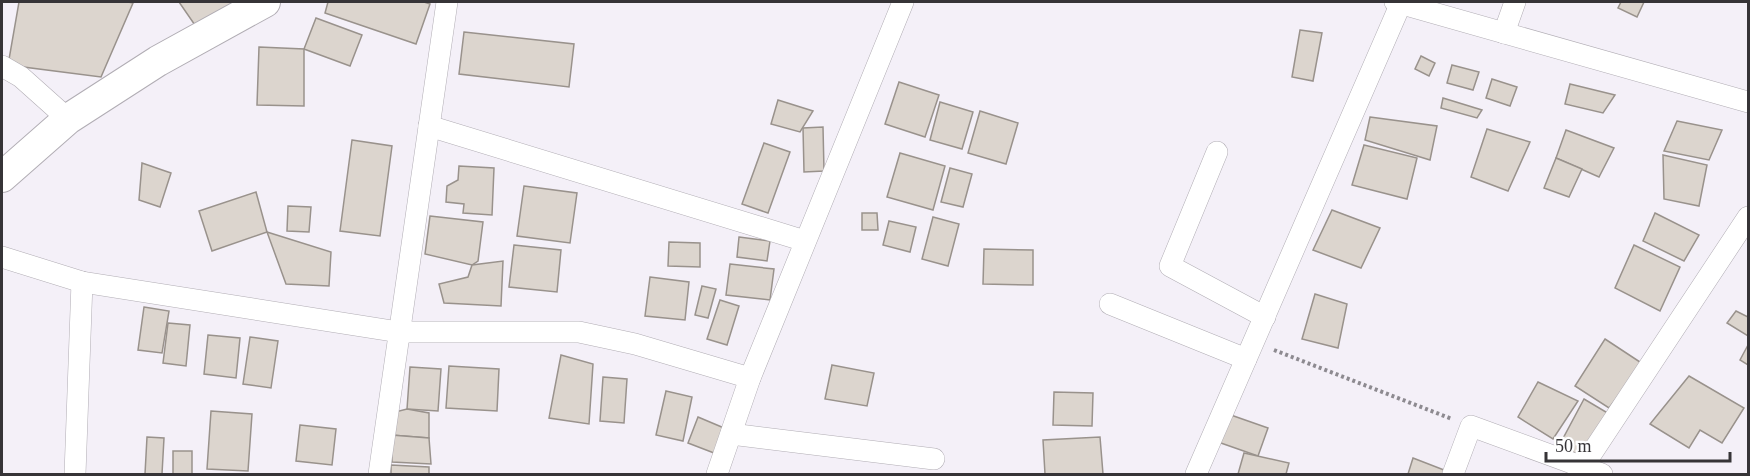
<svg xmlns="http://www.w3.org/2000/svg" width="1750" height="476" font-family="'Times New Roman',serif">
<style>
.building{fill:#dcd5ce;stroke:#99928c;stroke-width:1.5}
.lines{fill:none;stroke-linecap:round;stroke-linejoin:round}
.minor-casing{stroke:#b1adb4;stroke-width:22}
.secondary-casing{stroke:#b1adb4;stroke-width:32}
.path{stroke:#8d8a90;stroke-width:4;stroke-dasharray:3 3;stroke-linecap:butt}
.minor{stroke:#fff;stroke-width:21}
.secondary{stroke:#fff;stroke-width:30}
</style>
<rect width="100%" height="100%" fill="#f4f0f8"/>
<g class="building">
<path d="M19 2H128L133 3 101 77 8 65Z"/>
<path d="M179 2H245L199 31Z"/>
<path d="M328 2H424L430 4 416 44 325 13Z"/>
<path d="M1621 2H1644L1637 17 1618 8Z"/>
<path d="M316 18 362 35 350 66 304 49Z"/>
<path d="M1300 30 1322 33 1313 81 1292 77Z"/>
<path d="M464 32 574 44 569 87 459 74Z"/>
<path d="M259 47 304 49V106L257 105Z"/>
<path d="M1421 56 1435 63 1429 76 1415 69Z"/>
<path d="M1452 65 1479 72 1473 90 1447 83Z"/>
<path d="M1492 79 1517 87 1510 106 1486 98Z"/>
<path d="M899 82 939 95 925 137 885 124Z"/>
<path d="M1570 84 1615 95 1603 113 1565 104Z"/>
<path d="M1443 98 1482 110 1477 118 1441 108Z"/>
<path d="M778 100 813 111 800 132 771 124Z"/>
<path d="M940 102 973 112 962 149 930 140Z"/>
<path d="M980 111 1018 123 1006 164 968 153Z"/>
<path d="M1370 117 1437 126 1430 160 1365 140Z"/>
<path d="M1677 121 1722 130 1709 160 1664 151Z"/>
<path d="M823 127 824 171 804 172 803 128Z"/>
<path d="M1487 129 1530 142 1508 191 1471 177Z"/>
<path d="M1566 130 1614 148 1599 177 1556 158Z"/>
<path d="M352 140 392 146 380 236 340 231Z"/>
<path d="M764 143 790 152 768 213 742 204Z"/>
<path d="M1364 145 1417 158 1407 199 1352 185Z"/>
<path d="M900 153 945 166 933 210 887 197Z"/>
<path d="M1663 155 1707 165 1699 206 1664 199Z"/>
<path d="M1556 158 1582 169 1569 197 1544 188Z"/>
<path d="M142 163 171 173 160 207 139 200Z"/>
<path d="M459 166 494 168 492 215 463 213 464 204 446 202 447 186 458 180Z"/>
<path d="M950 168 972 174 963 207 941 202Z"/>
<path d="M524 186 577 193 570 243 517 236Z"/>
<path d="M256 192 267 232 212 251 199 211Z"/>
<path d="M288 206 311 207 309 232 287 231Z"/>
<path d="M1332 210 1380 228 1361 268 1313 250Z"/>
<path d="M862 213H877L878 230H862Z"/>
<path d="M1655 213 1699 235 1684 261 1643 241Z"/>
<path d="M430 216 483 222 478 261 472 265 425 254Z"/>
<path d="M933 217 959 224 948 266 922 259Z"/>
<path d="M889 221 916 227 910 252 883 245Z"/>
<path d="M267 232 331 252 329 286 286 284Z"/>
<path d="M739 237 770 241 767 261 737 257Z"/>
<path d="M669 242 700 243V267L668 266Z"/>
<path d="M514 245 561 250 557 292 509 287Z"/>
<path d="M1634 245 1680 267 1660 311 1615 288Z"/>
<path d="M984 249 1033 250V285L983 284Z"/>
<path d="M503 261 501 306 444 303 439 284 468 277 472 265Z"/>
<path d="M730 264 774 269 770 300 726 295Z"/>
<path d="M650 277 689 282 685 320 645 316Z"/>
<path d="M702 286 716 289 708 318 695 315Z"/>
<path d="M1315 294 1347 304 1338 348 1302 339Z"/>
<path d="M720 300 739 306 727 345 707 339Z"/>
<path d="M144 307 169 311 162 353 138 350Z"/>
<path d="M1736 311 1748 317V336L1727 323Z"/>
<path d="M168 323 190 325 186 366 163 363Z"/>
<path d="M208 335 240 338 236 378 204 374Z"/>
<path d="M250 337 278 341 271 388 243 384Z"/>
<path d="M1605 339 1643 364 1609 408 1575 386Z"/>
<path d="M1748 345V365L1740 360Z"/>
<path d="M561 355 593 364 589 424 549 418Z"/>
<path d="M832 365 874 373 867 406 825 399Z"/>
<path d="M449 366 499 369 497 411 446 408Z"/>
<path d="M410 367 441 369 438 411 407 409Z"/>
<path d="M1689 376 1744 408 1722 443 1700 430 1689 448 1650 424Z"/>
<path d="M603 377 627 379 624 423 600 421Z"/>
<path d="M1538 382 1578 401 1553 439 1518 417Z"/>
<path d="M666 391 692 397 683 441 656 435Z"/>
<path d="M1054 392 1093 393 1092 426 1053 425Z"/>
<path d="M1584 399 1611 415 1584 457 1559 446Z"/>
<path d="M407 409 429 413V438L391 435 395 412Z"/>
<path d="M211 411 252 414 248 471 207 469Z"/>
<path d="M1228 414 1268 428 1258 456 1218 442Z"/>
<path d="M698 417 724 428 714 453 688 443Z"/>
<path d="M300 425 336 429 332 465 296 461Z"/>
<path d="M391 435 429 438 431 464 392 462Z"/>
<path d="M147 437 164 438 162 474H145Z"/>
<path d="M1100 437 1103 474H1045L1043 440Z"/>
<rect x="173" y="451" width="19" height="23"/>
<path d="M1244 453 1289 463 1286 474H1238Z"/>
<path d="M1413 458 1444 470 1443 474H1408Z"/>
<path d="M391 465 429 467V474H391Z"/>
</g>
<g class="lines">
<defs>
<g id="minor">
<path d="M1395 2 1748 102"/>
<path d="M1504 33 1515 2"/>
<path d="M2 66 21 77 68 119"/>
<path d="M429 126 805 241"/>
<path d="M1217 152 1170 266 1265 317"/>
<path d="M2 257 82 282 399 332H579L635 344 750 378"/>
<path d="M1110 304 1246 359"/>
<path d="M731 434 934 459"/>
<path d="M75 474 82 282"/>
<path d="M379 474 447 2"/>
<path d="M717 474 750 378 903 2"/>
<path d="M1196 474 1401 3"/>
<path d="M1453 474 1471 426 1602 474"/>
<path d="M1578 474 1748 217"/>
</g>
<path id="secondary" d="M2 177 68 119 158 61 265 2"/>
</defs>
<use href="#minor" class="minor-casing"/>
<use href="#secondary" class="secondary-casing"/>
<path class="path" d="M1274 350 1452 419"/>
<use href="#minor" class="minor"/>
<use href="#secondary" class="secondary"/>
</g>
<rect width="1750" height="476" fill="none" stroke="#363437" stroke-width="6"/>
<path d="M1546 452v9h184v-9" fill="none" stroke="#363437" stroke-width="3"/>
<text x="1555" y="452" font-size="18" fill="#363437" stroke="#ffffff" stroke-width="4.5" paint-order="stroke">50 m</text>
</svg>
